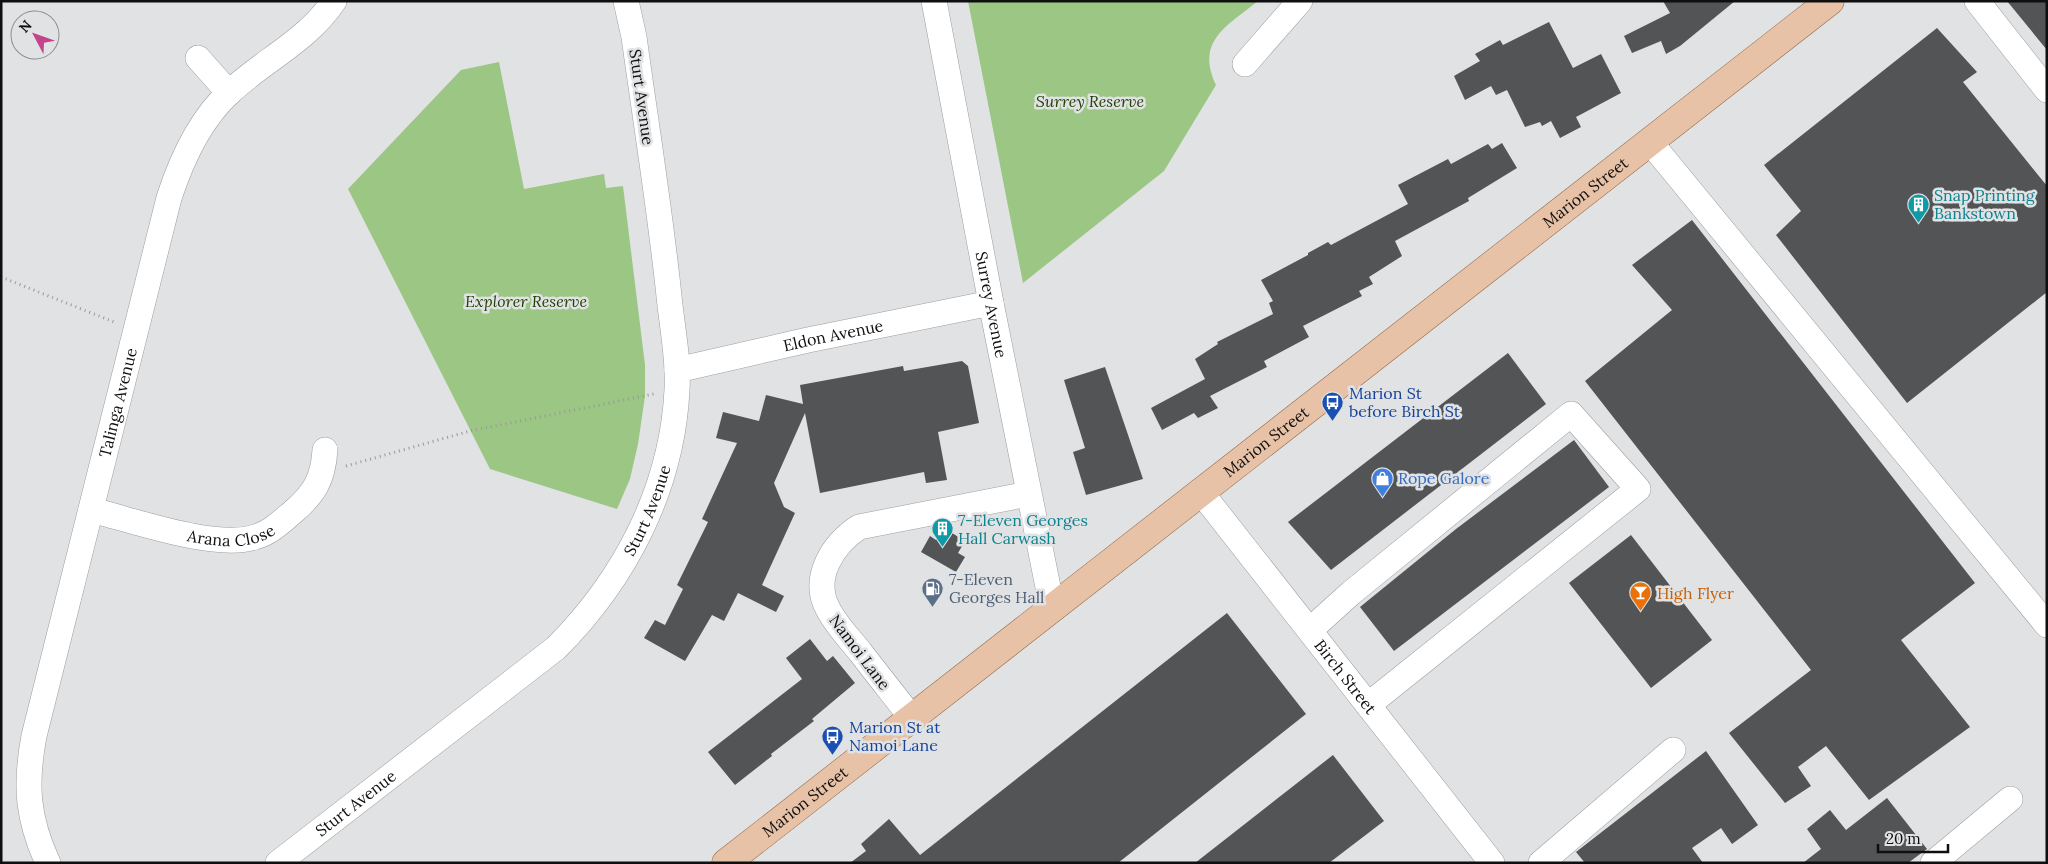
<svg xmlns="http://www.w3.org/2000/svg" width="2048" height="864" font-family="Lora,serif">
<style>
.green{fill:#9cc683}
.building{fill:#535455}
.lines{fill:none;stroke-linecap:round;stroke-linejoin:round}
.minor-casing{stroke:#9d9ea0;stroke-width:26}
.major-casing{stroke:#92694a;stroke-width:29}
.path{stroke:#98999a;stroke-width:3;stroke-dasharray:1 4;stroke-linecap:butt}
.minor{stroke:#fff;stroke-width:25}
.major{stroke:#e8c2a6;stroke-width:28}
.labels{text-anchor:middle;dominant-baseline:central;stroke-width:5;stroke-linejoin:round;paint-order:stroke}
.street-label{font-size:16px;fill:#0f0f0f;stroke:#e1e2e4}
.park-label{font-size:16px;font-style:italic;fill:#224306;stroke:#e1e2e4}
.culture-label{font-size:16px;fill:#0d838f;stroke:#e1e2e4;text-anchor:start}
.transit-label{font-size:16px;fill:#164399;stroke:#e1e2e4;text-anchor:start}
.shop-label{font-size:16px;fill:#366cbe;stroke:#e1e2e4;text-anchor:start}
.service-label{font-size:16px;fill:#4e5e75;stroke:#e1e2e4;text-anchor:start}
.food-label{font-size:16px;fill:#c56008;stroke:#e1e2e4;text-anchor:start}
</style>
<rect width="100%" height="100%" fill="#e1e2e4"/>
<g class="green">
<path d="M968 1H1258C1227 26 1195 41 1216 85L1164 171 1023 283Z"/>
<path d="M499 62 524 189 604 174 606 188 623 186 645 365V396L638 444 630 479 617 509 490 469 348 189 461 70Z"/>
</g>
<g class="building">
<path d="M1663 1H1735L1680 46 1666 54 1661 41 1632 53 1624 36 1670 13Z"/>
<path d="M2007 1H2047V50Z"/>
<path d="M1549 22 1573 68 1601 54 1621 93 1576 117 1581 127 1560 138 1551 121 1542 126 1540 122 1525 127 1507 90 1496 95 1491 86 1465 100 1454 76 1480 61 1475 54 1500 40 1503 45Z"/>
<path d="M1937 28 1977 72 1963 82 2047 186V292L1907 403 1776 235 1801 211 1764 165Z"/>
<path d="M1502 143 1517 168 1468 198 1469 201 1395 241 1402 256 1369 277 1373 284 1359 291 1362 296 1303 326 1309 337 1264 361 1267 367 1210 396 1218 408 1198 418 1194 413 1162 430 1151 408 1205 379 1195 359 1218 344 1217 342 1273 314 1269 303 1273 301 1261 280 1308 255V253L1328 242 1331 245 1408 204 1398 185 1448 159 1451 164 1488 144 1492 149Z"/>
<path d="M1692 220 1975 583 1901 640 1970 727 1869 800 1826 746 1798 767 1811 786 1785 803 1729 733 1811 670 1585 381 1672 310 1632 265Z"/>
<path d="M1508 353 1546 404 1331 570 1288 522Z"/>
<path d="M962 361 968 366 979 423 938 432 947 480 926 483 924 472 820 493 805 413 774 483 784 507 795 513 762 585 784 596 776 612 738 593 724 621 712 615 685 661 644 638 655 620 665 625 683 589 677 585 708 522 702 519 737 443 716 438 723 412 759 421 766 395 803 404 800 385 903 366 904 371Z"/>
<path d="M1105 367 1143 479 1086 495 1073 452 1085 448 1064 380Z"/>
<path d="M1574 440 1609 487 1394 651 1360 607 1456 529Z"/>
<path d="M944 528 965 541 958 553 965 557 956 572 921 552 930 536 936 540Z"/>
<path d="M1631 535 1712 640 1651 688 1569 583Z"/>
<path d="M1227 613 1306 714 1118 863H850L866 851 861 844 889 819 920 855Z"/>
<path d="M810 639 827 661 833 656 855 683 812 719 814 721 771 754 772 756 735 785 708 752 802 679 786 658Z"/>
<path d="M1706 751 1758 825 1732 844 1721 828 1692 848 1703 863H1585L1576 852Z"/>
<path d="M1333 755 1384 821 1329 863H1195Z"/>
<path d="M1887 798 1927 849 1908 863H1803L1821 849 1807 829 1830 810 1846 830Z"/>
</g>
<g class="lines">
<defs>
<g id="minor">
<path id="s1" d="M934 1 991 303 1052 607"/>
<path d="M1977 1 2047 90"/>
<path d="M198 58 229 93"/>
<path d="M1245 64 1300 1"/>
<path d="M1650 142 2047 625"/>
<path id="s2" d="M677 370 808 340 991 303"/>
<path id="s3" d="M1200 491 1492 863"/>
<path id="s4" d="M91 510C133 520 215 550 255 537 270 533 281 522 293 512 315 493 323 479 325 450"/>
<path d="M1310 630 1351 593 1571 414 1638 489 1368 705"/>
<path d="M911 717C894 695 877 674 861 653 850 639 836 625 828 609 811 578 833 544 859 527L1028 494"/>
<path id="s5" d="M48 863C27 818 25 784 34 736L169 198C181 161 200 119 230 92 264 60 307 41 334 1"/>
<path id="s6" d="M278 863 556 648C625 579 672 489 677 390 679 360 672 327 669 296 660 210 646 124 634 37L626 1"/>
<path d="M1541 863 1673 750"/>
<path d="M1933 863 2010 799"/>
</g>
<g id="major">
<path id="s7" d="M726 863 1830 1"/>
</g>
</defs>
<use href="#minor" class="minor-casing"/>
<use href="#major" class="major-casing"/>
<g class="path">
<path d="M1 277 114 322"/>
<path d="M346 466 470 431 654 394"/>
</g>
<use href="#minor" class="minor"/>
<use href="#major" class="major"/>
</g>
<defs>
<symbol id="building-pin" viewBox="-11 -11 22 30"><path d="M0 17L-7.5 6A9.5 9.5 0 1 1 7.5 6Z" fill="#0f9aa8" stroke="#e1e2e4"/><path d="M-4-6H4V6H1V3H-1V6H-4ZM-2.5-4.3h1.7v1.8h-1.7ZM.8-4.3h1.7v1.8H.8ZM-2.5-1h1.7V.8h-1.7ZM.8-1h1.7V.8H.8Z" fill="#fff"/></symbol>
<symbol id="bus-pin" viewBox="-11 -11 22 30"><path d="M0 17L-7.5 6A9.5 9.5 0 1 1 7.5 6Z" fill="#1a4fb4" stroke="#e1e2e4"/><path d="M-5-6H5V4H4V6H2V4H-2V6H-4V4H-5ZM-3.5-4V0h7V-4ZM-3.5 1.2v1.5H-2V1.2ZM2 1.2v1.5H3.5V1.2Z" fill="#fff"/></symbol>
<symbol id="shop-pin" viewBox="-11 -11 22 30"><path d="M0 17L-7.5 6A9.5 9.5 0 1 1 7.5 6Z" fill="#3f7fe0" stroke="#e1e2e4"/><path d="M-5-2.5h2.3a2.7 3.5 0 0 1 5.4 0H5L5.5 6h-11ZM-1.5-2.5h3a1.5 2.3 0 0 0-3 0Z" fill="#fff"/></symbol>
<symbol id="fuel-pin" viewBox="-11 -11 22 30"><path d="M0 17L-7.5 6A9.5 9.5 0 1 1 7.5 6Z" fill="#5c6f8a" stroke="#e1e2e4"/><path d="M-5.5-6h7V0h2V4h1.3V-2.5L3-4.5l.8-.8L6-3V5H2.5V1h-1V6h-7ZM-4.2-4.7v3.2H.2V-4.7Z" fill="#fff"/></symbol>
<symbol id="bar-pin" viewBox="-11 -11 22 30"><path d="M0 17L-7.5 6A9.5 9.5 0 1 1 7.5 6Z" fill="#e8710a" stroke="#e1e2e4"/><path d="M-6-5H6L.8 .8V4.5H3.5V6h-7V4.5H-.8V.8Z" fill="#fff"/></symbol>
</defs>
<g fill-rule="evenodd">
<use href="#building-pin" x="1906" y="192" width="25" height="34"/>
<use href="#bus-pin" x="1320" y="390" width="25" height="34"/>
<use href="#shop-pin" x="1370" y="466" width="25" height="34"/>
<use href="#building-pin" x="930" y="516" width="25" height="34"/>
<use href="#fuel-pin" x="920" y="576" width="25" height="34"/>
<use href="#bar-pin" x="1628" y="580" width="25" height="34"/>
<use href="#bus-pin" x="820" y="724" width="25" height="34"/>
</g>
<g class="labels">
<g class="street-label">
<text transform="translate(642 97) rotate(82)">Sturt Avenue</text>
<text stroke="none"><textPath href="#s7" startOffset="1090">Marion Street</textPath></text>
<text stroke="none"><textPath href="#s1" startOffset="309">Surrey Avenue</textPath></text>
<text stroke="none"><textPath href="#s2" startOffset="160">Eldon Avenue</textPath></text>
<text stroke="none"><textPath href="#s5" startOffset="474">Talinga Avenue</textPath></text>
<text stroke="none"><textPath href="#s7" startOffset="685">Marion Street</textPath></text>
<text stroke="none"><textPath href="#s6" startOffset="518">Sturt Avenue</textPath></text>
<text stroke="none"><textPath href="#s4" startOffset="144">Arana Close</textPath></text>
<text transform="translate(860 652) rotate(53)">Namoi Lane</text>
<text stroke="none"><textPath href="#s3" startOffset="236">Birch Street</textPath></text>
<text stroke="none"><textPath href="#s7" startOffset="100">Marion Street</textPath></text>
<text stroke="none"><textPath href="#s6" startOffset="98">Sturt Avenue</textPath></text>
</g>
<g class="park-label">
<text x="1090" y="101">Surrey Reserve</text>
<text x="526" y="301">Explorer Reserve</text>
</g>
<g class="culture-label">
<text x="1934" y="195">Snap Printing<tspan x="1934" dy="18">Bankstown</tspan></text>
<text x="958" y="520">7-Eleven Georges<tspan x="958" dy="18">Hall Carwash</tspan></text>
</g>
<g class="transit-label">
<text x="1349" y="393">Marion St<tspan x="1349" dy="18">before Birch St</tspan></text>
<text x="849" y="727">Marion St at<tspan x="849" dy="18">Namoi Lane</tspan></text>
</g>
<g class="shop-label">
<text x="1398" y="478">Rope Galore</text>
</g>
<g class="service-label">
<text x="949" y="579">7-Eleven<tspan x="949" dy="18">Georges Hall</tspan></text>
</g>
<g class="food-label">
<text x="1657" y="593">High Flyer</text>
</g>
</g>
<rect width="2048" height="864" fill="none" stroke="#0f0f0f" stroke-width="5"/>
<g transform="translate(35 35) rotate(311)"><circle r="24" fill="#e1e2e4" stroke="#8d8e8f"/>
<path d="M0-4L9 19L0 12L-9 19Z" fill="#c3438d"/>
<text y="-8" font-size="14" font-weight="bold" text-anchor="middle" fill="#0f0f0f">N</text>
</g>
<path d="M1878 844v8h70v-8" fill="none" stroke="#0f0f0f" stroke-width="2.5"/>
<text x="1886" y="844" font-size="15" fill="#0f0f0f" stroke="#e1e2e4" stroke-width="4" paint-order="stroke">20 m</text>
</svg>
